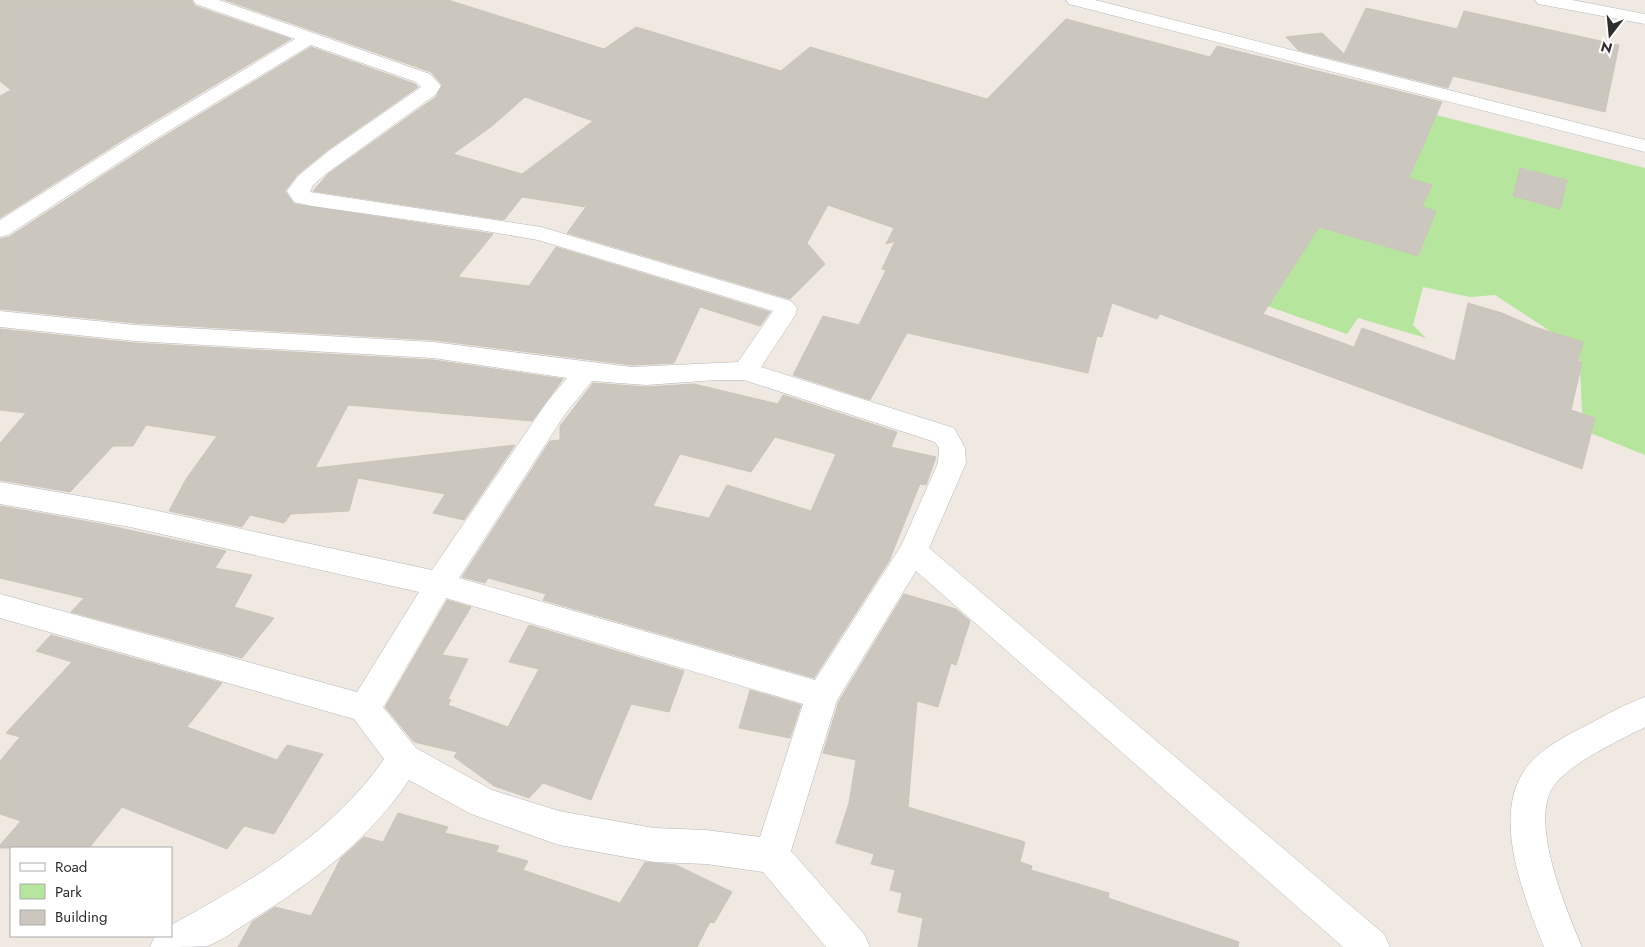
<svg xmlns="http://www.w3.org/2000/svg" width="1645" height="947" font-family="Jost,sans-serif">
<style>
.green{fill:#b6e59e}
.building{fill:#cbc7bf;stroke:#cbc5ba;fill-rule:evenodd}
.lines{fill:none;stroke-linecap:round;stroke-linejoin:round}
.minor-casing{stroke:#b4b7c1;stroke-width:1}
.minor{fill:#fff;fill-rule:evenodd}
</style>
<rect width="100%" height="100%" fill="#efe9e1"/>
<path class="green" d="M1369 98 1645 168V455L1583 430 1579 350 1495 295 1470 297 1423 287 1413 325 1426 338 1358 318 1347 334 1190 279Z"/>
<g class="building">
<path d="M0 0H191L195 6 291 39 129 136 0 218V96L11 90 0 81Z"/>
<path d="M225 0H448L604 49 636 27 781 71 810 47 987 99 1066 19 1210 57 1217 46 1442 102 1409 178 1432 185 1422 207 1436 211 1418 256 1319 227 1263 314 1354 347 1362 328 1455 361 1468 303 1502 313 1532 326 1583 342 1578 361 1582 363 1571 410 1595 418 1582 469 1160 314 1157 319 1112 303 1102 337 1097 336 1088 373 907 333 870 400 793 375 823 316 859 325 886 270 882 269 895 241 886 244 894 228 828 205 807 243 825 264 790 299 567 233 586 207 522 197 504 220 313 191 328 174 436 97 442 85 431 72ZM525 97 593 121 522 174 453 154 492 126Z"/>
<path d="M1366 8 1457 29 1464 11 1619 45 1605 112 1453 76 1448 88 1298 50 1286 37 1322 33 1344 54Z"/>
<path d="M311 47 415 84 418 87 329 149 297 175 285 191 294 204 493 234 458 277 529 286 556 247 770 312 760 326 700 307 674 363 632 365 433 340 135 323 0 309V239L9 237 145 148Z"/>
<path d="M1520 168 1567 180 1560 209 1513 196Z"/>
<path d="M0 329 135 343 433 360 563 379 532 421 348 405 315 468 515 445 464 520 433 513 445 494 358 478 349 511 291 514 284 523 250 515 242 527 169 511 186 479 217 436 146 425 133 446H113L70 492 0 480V443L26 413 0 410Z"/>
<path d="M593 383 646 387 694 384 778 404 783 395 897 432 891 447 936 457 926 485 920 484 889 561 814 678 543 600 546 594 488 578 485 583 462 577 550 441 560 440V426ZM775 437 836 454 811 511 727 485 709 518 653 506 680 454 751 472Z"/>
<path d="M0 506 101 524 226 551 215 568 252 575 234 607 274 618 242 658 71 612 84 598 0 578Z"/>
<path d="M904 594 956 609 970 621 956 665 951 663 938 707 917 701 908 807 1025 842 1020 862 1032 866 1031 870 1109 893 1108 898 1239 942 1238 947H918L923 918 898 912 902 893 890 890 895 870 871 864 874 854 836 843 849 803 856 760 823 753 839 701Z"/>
<path d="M447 600 471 607 442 655 468 659 448 699 451 700 448 705 508 727 539 669 509 662 529 625 684 671 669 712 631 704 591 800 543 783 529 798 494 786 454 757 457 752 414 742 385 707Z"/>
<path d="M51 635 222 683 187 727 277 760 287 745 323 754 274 834 244 826 227 849 122 807 89 848H0V845L21 821 0 814V761L20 737 6 733 72 662 36 651Z"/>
<path d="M750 690 801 705 790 738 739 728Z"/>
<path d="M398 813 448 827 445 833 499 846 496 852 528 861 523 870 620 903 645 862 676 865 732 892 714 923 710 922 697 947H238L252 922 275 907 311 916 341 858 364 837 383 842Z"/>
</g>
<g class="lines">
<defs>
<g id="minor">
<path d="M193 0H219L430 74 441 86 435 95 327 173 313 185 310 192 541 227 791 301 797 308 796 314 761 367 954 428 965 448 966 463 929 548 1384 934 1390 947H1343L916 571 837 700 791 851 864 934 870 947H826L763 872 706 864 654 862 559 845 471 814 409 780C369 840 312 883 250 921 237 929 222 941 207 946 195 947 165 947 150 947L155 936H171V925C250 882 332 834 384 759L354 719 0 618V594L357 692 419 592 130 527 0 504V482L130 505 432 570 547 402 567 378 433 358 135 341 0 327V311L135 325 433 342 632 367 738 362 773 311 538 240 480 230 312 206 294 202 287 191 298 176 330 150 421 87 416 82 311 45 144 146 8 235 0 237V220L130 138 295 39 196 4ZM717 380H744L935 442 939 448 938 463 901 546 815 680 459 578 565 414 592 381 646 385ZM446 598 803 704 760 837 706 830 654 828 559 811 492 790 416 748 383 707Z"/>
<path d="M1066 0H1095L1645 140V152L1069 4Z"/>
<path d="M1535 0H1572L1645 14V24L1544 5 1538 4Z"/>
<path d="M1645 697V727C1620 740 1568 764 1553 787 1529 823 1567 911 1582 947H1544C1524 896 1488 811 1530 763 1545 746 1568 735 1587 725 1606 715 1625 704 1645 697Z"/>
</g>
</defs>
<use href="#minor" class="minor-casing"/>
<use href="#minor" class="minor"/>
</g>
<rect x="10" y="847" width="162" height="90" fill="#ffffff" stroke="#ababab"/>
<rect x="20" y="863" width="25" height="8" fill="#ffffff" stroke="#ababab"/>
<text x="55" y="872" font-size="15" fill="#2e2e2e">Road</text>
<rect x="20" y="884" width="25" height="15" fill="#b6e59e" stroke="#ababab"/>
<text x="55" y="897" font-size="15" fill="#2e2e2e">Park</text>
<rect x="20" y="910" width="25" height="15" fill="#cbc7bf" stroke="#ababab"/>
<text x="55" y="922" font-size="15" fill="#2e2e2e">Building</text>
<g transform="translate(1610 35) rotate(196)" stroke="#ffffff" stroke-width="4" paint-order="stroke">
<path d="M0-4L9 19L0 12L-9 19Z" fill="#2e2e2e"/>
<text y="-8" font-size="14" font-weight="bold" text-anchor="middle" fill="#2e2e2e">N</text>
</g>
</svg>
